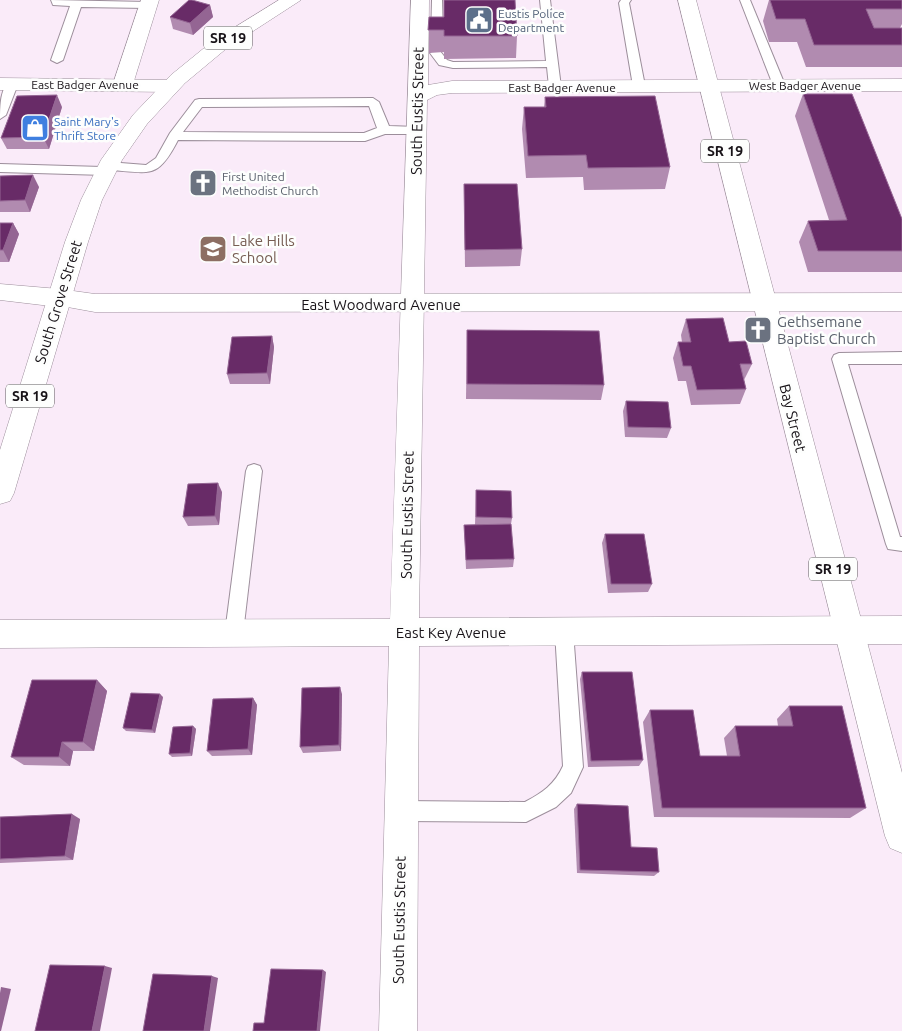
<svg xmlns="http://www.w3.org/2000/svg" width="902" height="1031" font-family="Ubuntu,sans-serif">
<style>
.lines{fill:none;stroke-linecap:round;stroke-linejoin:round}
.service-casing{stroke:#9c8e9b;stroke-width:2}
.minor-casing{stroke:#9c8e9b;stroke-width:1}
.tertiary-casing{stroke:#9c8e9b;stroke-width:1}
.primary-casing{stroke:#9c8e9b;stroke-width:1}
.service{fill:#fff;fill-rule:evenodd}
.minor{fill:#fff;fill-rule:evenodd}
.tertiary{fill:#fff;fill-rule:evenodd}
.primary{fill:#fff;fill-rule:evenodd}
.wall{fill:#b18bb0}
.shaded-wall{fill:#946593}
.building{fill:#682b67;stroke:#946593}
.labels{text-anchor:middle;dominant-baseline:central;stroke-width:5;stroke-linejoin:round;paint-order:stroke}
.far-service-label{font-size:12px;fill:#4e5e75;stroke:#fdfefd;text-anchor:start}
.far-street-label{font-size:12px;fill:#181318;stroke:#fdfefd}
.far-shop-label{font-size:12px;fill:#366cbe;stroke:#fdfefd;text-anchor:start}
.far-worship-label{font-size:12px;fill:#5b616d;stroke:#fdfefd;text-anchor:start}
.shield{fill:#fdfefd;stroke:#5d5a5d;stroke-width:1}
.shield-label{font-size:14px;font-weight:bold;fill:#181318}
.street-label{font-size:15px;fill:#181318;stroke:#fdfefd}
.education-label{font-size:15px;fill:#785e54;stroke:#fdfefd;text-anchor:start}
.worship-label{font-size:15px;fill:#5b616d;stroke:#fdfefd;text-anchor:start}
</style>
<rect width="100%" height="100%" fill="#faebf9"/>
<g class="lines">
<defs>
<g id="service">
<path d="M51 0 148 2 153 5 148 8 81 7 63 60 57 63 51 60 70 6 53 5Z"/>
<path d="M432 0H442L443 39 437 42 431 39Z"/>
<path d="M540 0H550L561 87 559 89 555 91 549 87 547 67 453 68 439 65 430 53 436 50 440 51 447 60 453 62 546 61Z"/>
<path d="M621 0H631L629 3 645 86 639 89 633 86 619 3Z"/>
<path d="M740 0H750L785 85 783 87H775L773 85Z"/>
<path d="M12 81 18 84 6 115 0 119C0 108 0 84 12 81Z"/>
<path d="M373 98 379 102 389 126 417 127 423 131 421 134H385L365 141 178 140C158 179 151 173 111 170L109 174 105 175 0 172V164L102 167 104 163 108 162 146 165 156 158 170 133 195 100 199 99ZM369 106 377 128 364 133 183 132 202 107Z"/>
<path d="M902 352V364H848L900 537H902V551L888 549 886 544 832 359 834 355 839 353Z"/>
<path d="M254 464 260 466 262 471 243 633 240 639 234 641 228 639 225 633 246 471 248 466Z"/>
<path d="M564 623 570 625 573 631 583 767 571 793 556 807 526 822 401 821 394 818 391 811 394 804 401 801 525 802C542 793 555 784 563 766L555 631 558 625Z"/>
</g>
<g id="minor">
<path d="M411 0H429L428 85 452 81 902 79V91L452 93 437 95 427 100 419 618 902 616V644L419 646 417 1031H379L389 646 0 648V620L390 619Z"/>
<path d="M0 78 171 80 178 82 181 86 178 90 171 92 0 90Z"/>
<path d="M0 284 59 289 67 292 71 298 67 304 59 307 0 300Z"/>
</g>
<g id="tertiary">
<path d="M141 0H159L133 84 130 88H116L113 84Z"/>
<path d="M59 289 95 294 902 293V311L95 312 51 304 47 298 51 292Z"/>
</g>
<g id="primary">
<path d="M279 0H301L227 48 185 83 147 124 122 160 102 200 88 242 14 493 10 501 0 504V450L65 242 81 200 101 160 133 115 171 75 214 40Z"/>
<path d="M678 0H696L902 773V853L890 848 885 836Z"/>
</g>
</defs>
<use href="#service" class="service-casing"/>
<use href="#minor" class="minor-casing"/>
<use href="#tertiary" class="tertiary-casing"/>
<use href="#primary" class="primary-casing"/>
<use href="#service" class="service"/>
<use href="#minor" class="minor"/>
<use href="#tertiary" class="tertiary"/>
<use href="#primary" class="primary"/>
</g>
<g class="wall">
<path d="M769 0H902V24L900 28H902V67H806L797 42H769L763 21Z"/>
<path d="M210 5 213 17 193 35 173 29 170 17Z"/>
<path d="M429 17 517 36 516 58 444 59V52L429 53Z"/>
<path d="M803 94 902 219V272H808L799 242 808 221 829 220 795 116Z"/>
<path d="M545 97 670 167 665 189 584 190 583 177 526 178 522 129 524 107H544Z"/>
<path d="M62 107 49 149H7L1 138Z"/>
<path d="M0 176 39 187 30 212H0Z"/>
<path d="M464 184 522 249 520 266 465 267Z"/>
<path d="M0 223H13L19 234 9 262H0Z"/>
<path d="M686 319 729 342 752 364 744 380 746 389 740 404 691 405 686 381H678L673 358 678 342H682L681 335Z"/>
<path d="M467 330 604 385 601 400 466 399Z"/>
<path d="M272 336 274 347 270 384H230L227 374Z"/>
<path d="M626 401 671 428 667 438 625 437 623 411Z"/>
<path d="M476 490 512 518 511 524 514 559 513 567 466 569 464 525H475Z"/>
<path d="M222 492 219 525 188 526 183 517Z"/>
<path d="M605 534 652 584 648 592 608 593 602 543Z"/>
<path d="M582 672 643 760 639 766 588 767 580 679Z"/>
<path d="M97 680 107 691 94 751H73L70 766 24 765 11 757Z"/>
<path d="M342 694 341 751 303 753 300 747Z"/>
<path d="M163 697 155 733 126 731 123 728Z"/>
<path d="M253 698 257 705 252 755 212 756 207 751Z"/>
<path d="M789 706 866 808 850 818 654 817 643 722 650 710 700 756H727L724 738 735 726H778L777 719Z"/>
<path d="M193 726 196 729 192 756 172 757 169 754Z"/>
<path d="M577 804 631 847 659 872 654 876 577 873 574 809Z"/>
<path d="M0 817 80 819 73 860 0 863Z"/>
</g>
<g class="shaded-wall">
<path d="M210 5 213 17 193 35 190 23Z"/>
<path d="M57 95 62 107 49 149 43 137Z"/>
<path d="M33 175 39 187 30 212 25 200Z"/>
<path d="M13 223 19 234 9 262 3 250Z"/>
<path d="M272 336 274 347 270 384 267 373Z"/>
<path d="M218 483 222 492 219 525 215 516Z"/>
<path d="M97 680 107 691 94 751 83 742Z"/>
<path d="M340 687 342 694 341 751 339 745Z"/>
<path d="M160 694 163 697 155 733 152 730Z"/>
<path d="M253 698 257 705 252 755 248 749Z"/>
<path d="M193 726 196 729 192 756 190 753Z"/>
<path d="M62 742 73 751 70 766 59 757Z"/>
<path d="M72 814 80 819 73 860 65 856Z"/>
<path d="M105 966 112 968 100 1031H92Z"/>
<path d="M323 970 326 972 320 1031H317Z"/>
<path d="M212 976 218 978 210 1031H204Z"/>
<path d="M1 987 11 989 1 1031H0V993Z"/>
</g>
<g class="building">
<path d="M189 0H192L210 5 190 23 170 17Z"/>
<path d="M444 0H515L517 36H444V30H428L429 17H444Z"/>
<path d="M770 0H902V9H866L874 28H902V45H814L805 19H776Z"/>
<path d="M803 94H852L902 219V251H818L808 221 847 220Z"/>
<path d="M57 95 43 137 1 138 17 96Z"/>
<path d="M655 96 670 167 588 168 586 155 528 156 524 107H546L545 97Z"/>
<path d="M33 175 25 200 0 201V176Z"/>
<path d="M464 184H517L522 249 465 250Z"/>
<path d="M0 223H13L3 250H0Z"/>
<path d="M723 318 729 342 746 341 752 364H740L746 389 697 390 691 366H683L678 342H691L686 319Z"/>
<path d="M467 330 599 331 604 385 467 384Z"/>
<path d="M272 336 267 373 227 374 232 337Z"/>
<path d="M626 401 668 402 671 428 628 427Z"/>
<path d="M218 483 215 516 183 517 188 484Z"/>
<path d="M476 490 511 491 512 518 476 517Z"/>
<path d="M511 524 514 559 466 560 464 525Z"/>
<path d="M605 534H644L652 584H611Z"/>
<path d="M582 672H632L643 760 591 761Z"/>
<path d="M32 680H97L83 742H62L59 757H11Z"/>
<path d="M340 687 339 745 300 747 302 688Z"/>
<path d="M131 693 160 694 152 730 123 728Z"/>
<path d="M253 698 248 749 207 751 213 699Z"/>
<path d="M789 706H842L866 808H662L650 710H693L700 756H740L735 726H793Z"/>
<path d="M193 726 190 753 169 754 173 727Z"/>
<path d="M577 804 628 806 631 847 657 848 659 872 580 870Z"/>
<path d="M72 814 65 856 0 859V817Z"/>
<path d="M50 965 105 966 92 1031H35Z"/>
<path d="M271 969 323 970 317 1031H253L254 1023H264Z"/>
<path d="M153 974 212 976 204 1031H143Z"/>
</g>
<defs>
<symbol id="civic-square" viewBox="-11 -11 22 22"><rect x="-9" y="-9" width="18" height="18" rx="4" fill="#5c6f8a" stroke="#fdfefd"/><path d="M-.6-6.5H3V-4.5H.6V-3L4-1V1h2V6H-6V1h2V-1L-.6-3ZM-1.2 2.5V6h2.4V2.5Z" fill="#fff"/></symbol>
<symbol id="shop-square" viewBox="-11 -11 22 22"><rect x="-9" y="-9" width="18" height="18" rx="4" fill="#3f7fe0" stroke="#fdfefd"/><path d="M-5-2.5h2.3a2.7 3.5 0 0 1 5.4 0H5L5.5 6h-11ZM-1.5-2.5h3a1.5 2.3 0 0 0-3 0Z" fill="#fff"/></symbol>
<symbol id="church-square" viewBox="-11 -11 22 22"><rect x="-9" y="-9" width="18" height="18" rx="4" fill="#6b7280" stroke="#fdfefd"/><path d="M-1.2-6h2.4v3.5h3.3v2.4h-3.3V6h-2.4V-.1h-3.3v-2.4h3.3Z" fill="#fff"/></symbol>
<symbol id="school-square" viewBox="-11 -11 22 22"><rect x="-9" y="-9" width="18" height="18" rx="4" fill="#8d6e63" stroke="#fdfefd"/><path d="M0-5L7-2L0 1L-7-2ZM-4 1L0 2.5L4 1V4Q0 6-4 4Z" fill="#fff"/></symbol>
</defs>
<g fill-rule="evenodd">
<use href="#civic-square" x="463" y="4" width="32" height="32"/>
<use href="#shop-square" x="19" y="112" width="32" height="32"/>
<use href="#church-square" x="187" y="167" width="32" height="32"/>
<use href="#school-square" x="197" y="233" width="32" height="32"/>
<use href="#church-square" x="742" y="314" width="32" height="32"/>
</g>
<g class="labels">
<g class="far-service-label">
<text x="498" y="13">Eustis Police<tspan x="498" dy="14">Department</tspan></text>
</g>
<g class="far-street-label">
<text x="85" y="84">East Badger Avenue</text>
<text x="805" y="85">West Badger Avenue</text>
<text x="562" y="87">East Badger Avenue</text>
</g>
<g class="far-shop-label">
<text x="54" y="121">Saint Mary's<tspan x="54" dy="14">Thrift Store</tspan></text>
</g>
<g class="far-worship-label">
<text x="222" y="176">First United<tspan x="222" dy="14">Methodist Church</tspan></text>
</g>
<g class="shield">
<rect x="204" y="26.5" width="48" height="23" rx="4"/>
<rect x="701" y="139.5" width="48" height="23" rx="4"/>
<rect x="6" y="384.5" width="48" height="23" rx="4"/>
<rect x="809" y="557.5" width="48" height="23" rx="4"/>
</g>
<g class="shield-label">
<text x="228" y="38">SR 19</text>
<text x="725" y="151">SR 19</text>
<text x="30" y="396">SR 19</text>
<text x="833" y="569">SR 19</text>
</g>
<g class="street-label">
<text transform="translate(417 111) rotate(-89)">South Eustis Street</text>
<text transform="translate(58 302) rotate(-73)">South Grove Street</text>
<text x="381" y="304">East Woodward Avenue</text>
<text transform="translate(793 418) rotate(76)">Bay Street</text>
<text transform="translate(407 515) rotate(-89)">South Eustis Street</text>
<text x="451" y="632">East Key Avenue</text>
<text transform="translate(399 920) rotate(-89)">South Eustis Street</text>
</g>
<g class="education-label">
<text x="232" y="240">Lake Hills<tspan x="232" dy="17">School</tspan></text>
</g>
<g class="worship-label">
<text x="777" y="321">Gethsemane<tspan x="777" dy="17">Baptist Church</tspan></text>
</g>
</g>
</svg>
